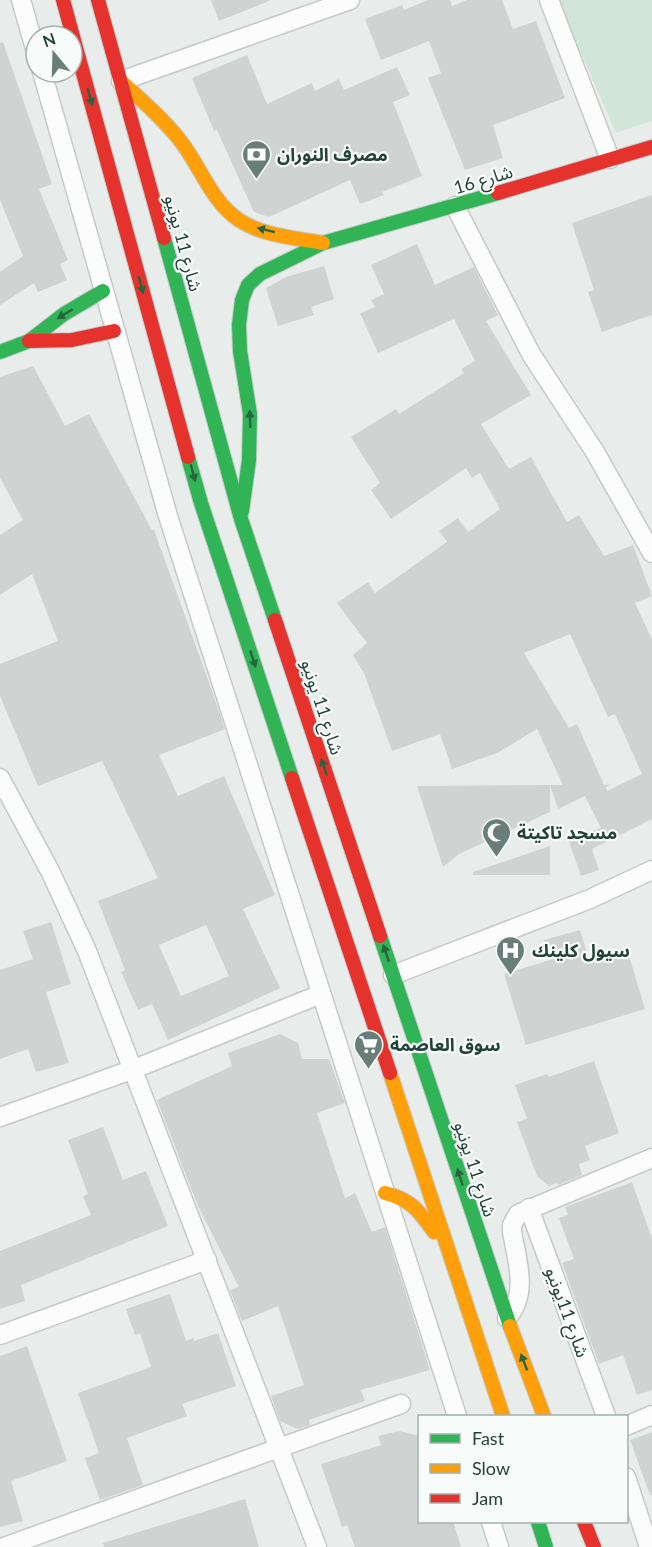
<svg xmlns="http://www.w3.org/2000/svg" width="652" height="1547" font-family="Lato,'Noto Sans Arabic',sans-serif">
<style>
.green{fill:#d1e6d8}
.building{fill:#cfd4d2;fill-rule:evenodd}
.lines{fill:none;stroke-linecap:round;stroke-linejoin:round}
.street-casing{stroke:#c5cac8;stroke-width:21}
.fast-casing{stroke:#c3cbc8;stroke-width:16}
.slow-casing{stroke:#c3cbc8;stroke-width:16}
.jam-casing{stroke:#c3cbc8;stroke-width:16}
.street{stroke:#fcfcfc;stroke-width:18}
.fast{stroke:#30b455;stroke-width:14}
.slow{stroke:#ff9f0a;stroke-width:14}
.jam{stroke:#e5322d;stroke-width:14}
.oneway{fill:#286442}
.labels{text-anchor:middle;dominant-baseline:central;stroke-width:4.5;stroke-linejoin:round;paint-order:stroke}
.poi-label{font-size:18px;font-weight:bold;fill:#24423a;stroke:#f7fbf9;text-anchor:start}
.street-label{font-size:18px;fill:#24423a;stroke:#f7fbf9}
</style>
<rect width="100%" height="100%" fill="#e8edeb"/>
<path class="green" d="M558 0H652V121L616 133Z"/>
<g class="building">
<path d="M211 0H269V1L219 21Z"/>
<path d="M428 0H450L452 6 467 0H502L513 29 536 21 565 98 493 125 503 158 465 170 428 78 441 73 429 41 381 60 365 19 402 5 404 10Z"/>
<path d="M3 42 52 184 39 189 68 260 60 264 67 280 38 292 34 283 0 305V272L23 256 0 200V43Z"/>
<path d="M247 55 267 104 312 83 315 91 339 79 344 90 397 67 410 95 393 102 422 176 382 192 384 195 360 204 350 180 269 217 254 212 217 130 214 131 192 78Z"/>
<path d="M652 195V315L602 332 588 292 594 290 572 223Z"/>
<path d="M417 244 435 285 474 267 498 315 486 321 531 395 481 424 509 469 531 457 567 522 579 515 604 556 633 545 652 596 635 603 652 640V819L592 849 599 870 581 876 568 839 601 828 585 796 558 809 550 785H563L537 729 497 753 452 769 440 734 392 751 364 673 353 655 367 643 337 603 368 582 375 593 447 542 439 531 458 518 468 532 500 509 480 473 472 478 466 468 391 519 371 490 380 483 351 437 396 409 399 414 464 373 461 369 475 361 454 319 378 353 360 313 375 307 371 300 384 294 371 265ZM570 634 608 717 615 714 642 774 607 791 606 787 611 784 604 785 577 724 569 728 524 653Z"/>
<path d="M324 266 334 299 311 307 314 315 278 326 266 288 286 277Z"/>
<path d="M33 366 65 426 89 414 152 530H154L210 685 225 729 159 755 178 796 224 776 275 895 243 909 280 988 168 1040 152 1004 138 1010 121 972 125 970 98 901 158 878 102 761 38 786 0 696V664L58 641 32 574 0 595V535L23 520 0 478V377ZM206 925 229 976 181 996 159 945Z"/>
<path d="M550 785V812L459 854 443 867 417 786Z"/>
<path d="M550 846V875H473V872Z"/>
<path d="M51 922 71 984 46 992 69 1063 36 1072 28 1049 0 1059V970L33 959 23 931Z"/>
<path d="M580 930 589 960 627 949 645 1009 526 1045 504 974 550 960 544 940Z"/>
<path d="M280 1034 298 1043 302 1059H329L345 1103 317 1113 345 1198 355 1193 372 1232 385 1227 430 1370 361 1390 365 1401 309 1420 310 1425 297 1429 280 1421 271 1396 304 1385 278 1306 242 1321 230 1290 239 1287 198 1206 157 1100 232 1066 228 1053Z"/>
<path d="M594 1061 619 1133 585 1146 590 1160 579 1164 582 1175 558 1185 557 1183 549 1186 537 1176 517 1122 527 1119 515 1085 547 1074 549 1077Z"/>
<path d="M103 1127 123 1180 146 1171 168 1226 21 1285 25 1301 0 1309V1251L91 1215 83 1196 88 1194 68 1140Z"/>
<path d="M632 1182 652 1239V1390L637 1395 623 1355 599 1364 562 1263 574 1259 559 1218 568 1215 565 1207Z"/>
<path d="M170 1294 186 1341 194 1338V1341L218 1333 236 1386 182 1404 187 1416 127 1438 143 1485 100 1500 85 1458 99 1453 78 1393 151 1367 140 1333 135 1335 126 1309Z"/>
<path d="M27 1346 67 1461 11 1481 23 1521 0 1527V1356Z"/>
<path d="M399 1431 420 1436V1521H453L461 1547H355L347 1525 342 1527 321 1464 381 1445 378 1436Z"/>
<path d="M652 1432V1495H650L630 1440Z"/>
<path d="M245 1499 259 1547H104L103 1543Z"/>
</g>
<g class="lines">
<defs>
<g id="street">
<path d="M21 0 36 52"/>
<path d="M549 0 610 159"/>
<path d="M42 72 168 516 457 1416"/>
<path d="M121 81 350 0"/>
<path d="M455 206 531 354 595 452 652 553"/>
<path d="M0 778 51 873 87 951 317 1547"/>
<path d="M393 975 590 899 652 870"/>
<path d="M0 1117 134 1069 321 994"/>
<path d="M529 1208 606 1416"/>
<path d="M507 1318C529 1293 517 1261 512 1232V1225L518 1214 652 1158"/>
<path d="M0 1335 207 1260"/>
<path d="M626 1426 652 1415"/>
<path d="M626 1477 649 1547"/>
<path d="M491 1522 499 1547"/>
<path d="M4 1547 401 1404"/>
</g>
<g id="fast">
<path d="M164 238 241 519 275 620"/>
<path d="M0 352 29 341 64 314 103 291"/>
<path d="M188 457 201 503 292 778"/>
<path d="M242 511 249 460 250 414 240 351 239 325 242 300 248 285 260 274 323 243 498 193"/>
<path d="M380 936 510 1326"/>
<path d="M538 1522 546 1547"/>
</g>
<g id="slow">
<path d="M121 81C142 101 165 120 182 143 201 168 212 202 239 220 263 236 296 238 323 243"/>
<path d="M390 1073 503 1416"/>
<path d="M385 1193C412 1200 419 1211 434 1232"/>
<path d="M510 1326 544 1416"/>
</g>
<g id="jam">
<path d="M63 0 188 457"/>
<path d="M98 0 164 238"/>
<path d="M498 193 652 147"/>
<path d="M29 341 72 340 114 331"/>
<path d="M275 620 380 936"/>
<path d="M292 778 390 1073"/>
<path d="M584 1522 594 1547"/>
</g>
</defs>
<use href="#street" class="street-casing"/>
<use href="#fast" class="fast-casing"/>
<use href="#slow" class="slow-casing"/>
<use href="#jam" class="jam-casing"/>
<use href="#street" class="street"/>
<use href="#fast" class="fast"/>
<use href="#slow" class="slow"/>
<use href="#jam" class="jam"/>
</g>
<defs><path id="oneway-solid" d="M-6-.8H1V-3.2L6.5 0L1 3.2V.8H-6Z" transform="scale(1.5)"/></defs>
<g class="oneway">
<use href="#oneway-solid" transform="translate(90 97) rotate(75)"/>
<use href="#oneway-solid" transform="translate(266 230) rotate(-166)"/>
<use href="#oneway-solid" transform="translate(141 285) rotate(75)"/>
<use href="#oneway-solid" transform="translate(65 314) rotate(148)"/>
<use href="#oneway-solid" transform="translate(250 419) rotate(-92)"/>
<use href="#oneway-solid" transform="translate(193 473) rotate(75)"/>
<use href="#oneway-solid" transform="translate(253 659) rotate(72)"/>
<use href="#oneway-solid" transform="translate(324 767) rotate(-108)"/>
<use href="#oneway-solid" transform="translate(386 953) rotate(-108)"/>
<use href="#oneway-solid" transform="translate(460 1177) rotate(-108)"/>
<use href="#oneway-solid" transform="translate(524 1362) rotate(-111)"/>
</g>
<defs>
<symbol id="bank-pin" viewBox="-11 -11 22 30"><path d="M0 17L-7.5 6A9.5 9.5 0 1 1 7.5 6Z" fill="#697e78" stroke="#f7fbf9"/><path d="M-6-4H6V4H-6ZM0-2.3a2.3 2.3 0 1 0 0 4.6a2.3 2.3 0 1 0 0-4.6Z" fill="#fff"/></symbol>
<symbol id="mosque-pin" viewBox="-11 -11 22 30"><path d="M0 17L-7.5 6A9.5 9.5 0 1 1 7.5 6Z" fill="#697e78" stroke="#f7fbf9"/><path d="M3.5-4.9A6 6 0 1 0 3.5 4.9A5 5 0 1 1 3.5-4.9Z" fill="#fff"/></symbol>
<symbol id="hospital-pin" viewBox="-11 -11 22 30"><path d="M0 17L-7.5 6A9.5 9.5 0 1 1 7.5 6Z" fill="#697e78" stroke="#f7fbf9"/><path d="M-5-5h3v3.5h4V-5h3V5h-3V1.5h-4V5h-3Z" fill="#fff"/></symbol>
<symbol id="supermarket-pin" viewBox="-11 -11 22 30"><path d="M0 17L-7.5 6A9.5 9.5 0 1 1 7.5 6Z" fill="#697e78" stroke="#f7fbf9"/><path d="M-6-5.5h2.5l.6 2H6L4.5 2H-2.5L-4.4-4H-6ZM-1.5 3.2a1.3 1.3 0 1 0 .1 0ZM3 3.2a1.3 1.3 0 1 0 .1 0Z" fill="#fff"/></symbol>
</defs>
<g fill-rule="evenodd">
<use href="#bank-pin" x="240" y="138" width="33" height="45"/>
<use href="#mosque-pin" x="480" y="816" width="33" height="45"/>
<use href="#hospital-pin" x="494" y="934" width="33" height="45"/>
<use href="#supermarket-pin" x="352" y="1028" width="33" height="45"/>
</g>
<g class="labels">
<g class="poi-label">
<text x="277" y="154">مصرف النوران</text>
<text x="517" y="832">مسجد تاكيتة</text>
<text x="532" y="950">سيول كلينك</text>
<text x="390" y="1044">سوق العاصمة</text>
</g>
<g class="street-label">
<text transform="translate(483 179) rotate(-17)">شارع 16</text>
<text transform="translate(184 243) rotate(75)">شارع 11 يونيو</text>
<text transform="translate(323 707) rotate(72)">شارع 11 يونيو</text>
<text transform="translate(476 1169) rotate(72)">شارع 11 يونيو</text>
<text transform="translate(568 1312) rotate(70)">شارع 11يونيو</text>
</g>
</g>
<rect x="418" y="1415" width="210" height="108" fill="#f7fbf9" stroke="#a3b1ad" stroke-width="1.5"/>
<rect x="430" y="1434" width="30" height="9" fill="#30b455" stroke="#a3b1ad" stroke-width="1.5"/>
<text x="472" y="1445" font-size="18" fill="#24423a">Fast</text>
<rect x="430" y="1464" width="30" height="9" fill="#ff9f0a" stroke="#a3b1ad" stroke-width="1.5"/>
<text x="472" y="1475" font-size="18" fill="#24423a">Slow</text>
<rect x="430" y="1494" width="30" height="9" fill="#e5322d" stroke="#a3b1ad" stroke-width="1.5"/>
<text x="472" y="1505" font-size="18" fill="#24423a">Jam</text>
<g transform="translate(54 54) rotate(341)"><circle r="28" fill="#f7fbf9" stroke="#a3b1ad" stroke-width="1.5"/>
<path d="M0-4.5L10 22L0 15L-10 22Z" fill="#697e78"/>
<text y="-9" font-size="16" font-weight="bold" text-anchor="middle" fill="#24423a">N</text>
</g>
</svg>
